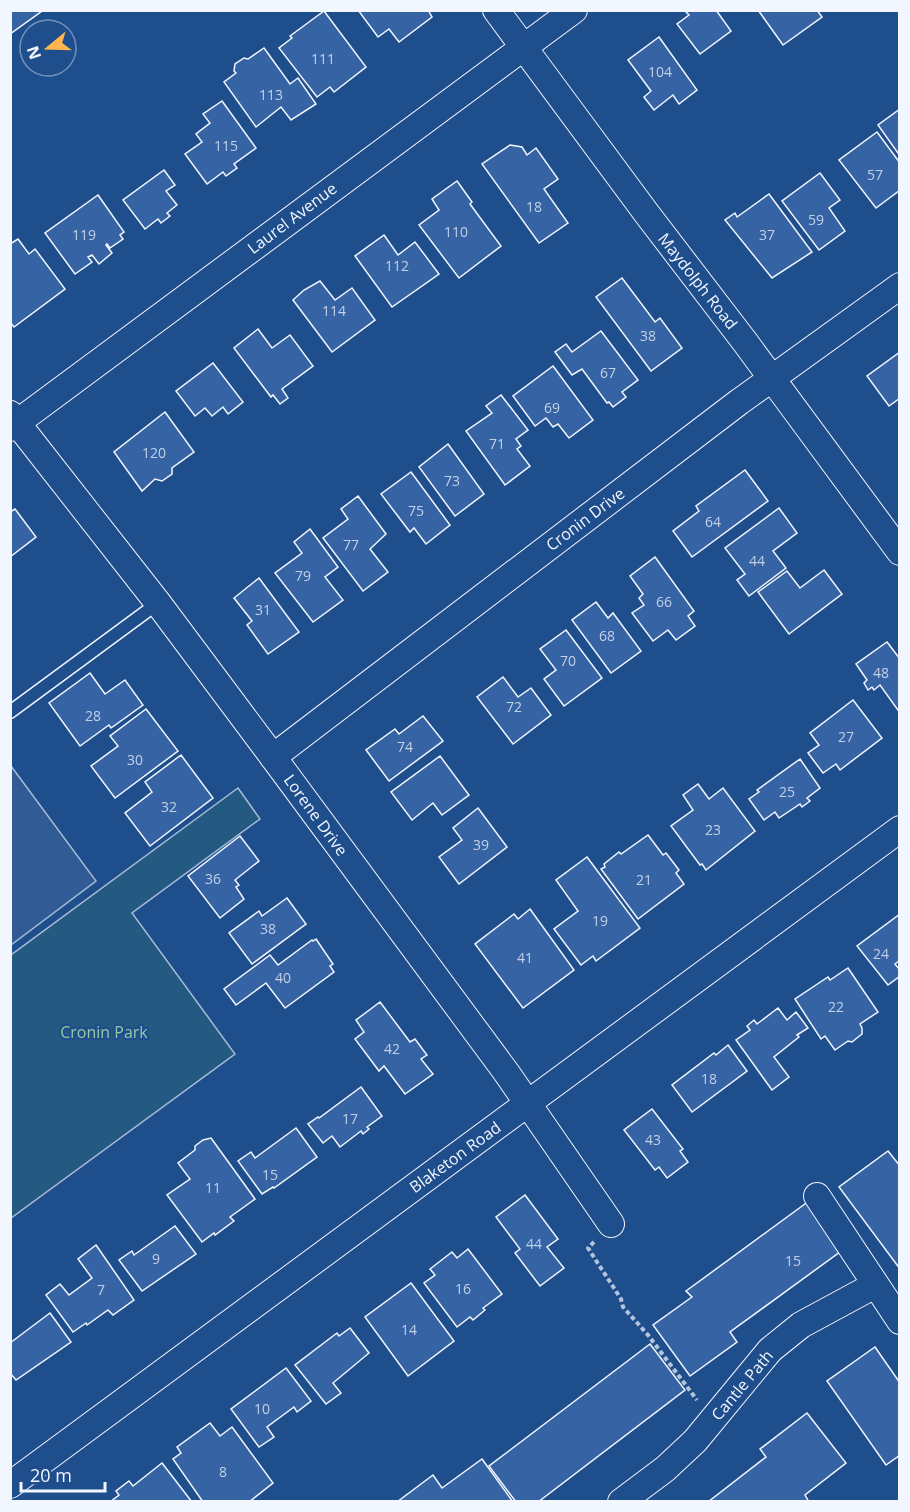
<svg xmlns="http://www.w3.org/2000/svg" width="910" height="1512" font-family="'Open Sans',sans-serif">
<style>
.green{fill:#245a82;stroke:#a8bbd7;stroke-width:1.5}
.parking{fill:#305b95;stroke:#a8bbd7;stroke-width:1.5}
.building{fill:#3563a3;stroke:#f2f6ff;stroke-width:1.5}
.lines{fill:none;stroke-linecap:round;stroke-linejoin:round}
.service-casing{stroke:#f2f6ff;stroke-width:15}
.minor-casing{stroke:#f2f6ff;stroke-width:28}
.path{stroke:#b3c4dc;stroke-width:4;stroke-dasharray:4.5 3;stroke-linecap:butt}
.service{stroke:#1f4e8c;stroke-width:12}
.minor{stroke:#1f4e8c;stroke-width:26}
.labels{text-anchor:middle;dominant-baseline:central;stroke-width:4.5;stroke-linejoin:round;paint-order:stroke}
.number-label{font-size:14px;fill:#c3d1e8}
.street-label{font-size:16px;fill:#f2f6ff;stroke:#1f4e8c}
.park-label{font-size:16px;fill:#97c8a6;stroke:#1f4e8c}
</style>
<rect width="100%" height="100%" fill="#1f4e8c"/>
<path class="green" d="M238 788 260 819 132 913 235 1054 11 1218V955Z"/>
<path class="parking" d="M11 766 96 881 11 945Z"/>
<g class="building">
<path d="M10 10H42V11L10 34Z"/>
<path d="M358 10H428L432 17 399 42 389 29 378 37Z"/>
<path d="M688 10H716L731 31 700 54 677 24 689 15 686 12Z"/>
<path d="M758 10H817L822 17 783 45Z"/>
<path d="M324 11 366 67 334 92 330 87 317 97 279 48 292 38 290 36Z"/>
<path d="M659 37 697 90 679 104 673 95 654 110 644 97 651 91 628 60Z"/>
<path d="M264 48 290 84 298 78 316 104 291 120 281 107 256 127 224 82 236 73 234 71 235 64 244 58 248 59Z"/>
<path d="M222 101 256 148 234 164 237 168 226 176 223 172 207 184 185 154 202 142 196 134 210 123 203 114Z"/>
<path d="M900 109V156L878 125Z"/>
<path d="M877 132 900 163V190L876 208 839 160Z"/>
<path d="M510 145 522 147 527 155 536 148 558 179 544 189 568 223 539 243 482 164Z"/>
<path d="M164 170 175 185 166 191 177 205 167 213 170 216 161 223 158 219 145 229 123 200Z"/>
<path d="M820 173 840 200 829 208 845 231 819 250 782 201Z"/>
<path d="M457 181 472 202 470 204 501 246 459 278 419 225 439 210 432 199Z"/>
<path d="M769 194 812 252 772 278 725 220 735 213 737 217Z"/>
<path d="M98 195 124 232 120 235 123 239 110 248 107 244 106 245 112 253 99 264 92 255 88 257 92 262 75 274 45 233Z"/>
<path d="M384 235 398 255 415 242 439 274 392 307 355 256Z"/>
<path d="M18 239 29 254 35 249 65 289 14 327 10 322V244Z"/>
<path d="M622 278 655 322 660 318 682 348 651 371 596 297Z"/>
<path d="M320 281 335 300 352 288 375 320 332 352 293 300 304 290Z"/>
<path d="M258 329 272 348 290 335 313 366 282 389 288 398 280 404 273 395 271 397 234 348Z"/>
<path d="M601 331 638 380 622 392 626 397 613 407 609 402 607 403 582 369 572 375 555 352 566 344 572 352Z"/>
<path d="M900 352V398L889 406 867 376Z"/>
<path d="M213 363 243 402 228 414 223 407 212 416 205 408 195 416 176 391Z"/>
<path d="M553 366 593 420 569 438 558 424 553 427 546 418 535 426 513 396Z"/>
<path d="M501 395 528 430 516 439 521 446 517 449 530 466 505 485 466 431 492 413 486 406Z"/>
<path d="M165 412 194 452 172 468V474L162 481 155 479 142 491 114 452Z"/>
<path d="M448 444 484 494 455 516 419 467Z"/>
<path d="M745 470 768 501 692 557 673 531 699 511 696 506Z"/>
<path d="M411 472 450 525 426 544 414 528 410 532 381 494Z"/>
<path d="M358 496 386 534 370 549 388 572 363 591 323 538 348 519 341 509Z"/>
<path d="M779 508 797 533 773 551 786 568 749 596 737 580 745 574 725 548Z"/>
<path d="M15 509 36 537 10 557V512Z"/>
<path d="M310 529 338 567 325 577 343 600 313 622 275 573 302 553 294 542Z"/>
<path d="M655 557 694 611 688 616 695 626 676 640 668 630 653 641 632 613 644 605 639 598 643 594 630 576Z"/>
<path d="M824 570 842 594 789 634 758 592 787 571 800 588Z"/>
<path d="M259 578 299 632 268 654 247 625 252 621 234 598Z"/>
<path d="M596 602 608 618 613 613 641 651 611 673 572 620Z"/>
<path d="M566 630 602 678 564 706 544 679 556 670 540 649Z"/>
<path d="M887 642 900 659V713L880 685 874 690 872 687 868 690 864 683 867 680 856 664Z"/>
<path d="M90 673 105 694 125 680 143 705 111 728 109 725 80 746 49 703Z"/>
<path d="M503 677 518 697 531 688 551 715 513 744 477 697Z"/>
<path d="M853 700 882 738 840 770 836 764 823 773 808 753 819 745 810 733Z"/>
<path d="M146 709 178 751 115 798 91 766 118 746 110 736Z"/>
<path d="M423 716 443 741 389 781 366 750 395 729 399 734Z"/>
<path d="M181 755 213 798 150 846 125 813 152 792 145 782Z"/>
<path d="M440 756 469 795 442 815 433 803 412 820 391 792Z"/>
<path d="M800 759 820 788 807 798 810 801 802 807 800 804 779 818 775 812 764 820 749 799 759 792 757 790Z"/>
<path d="M698 784 709 799 723 788 755 831 706 870 702 864 700 865 671 826 693 810 683 795Z"/>
<path d="M478 808 507 847 459 884 439 857 462 840 453 828Z"/>
<path d="M648 835 663 855 666 853 679 870 676 873 684 884 638 919 601 869 605 867 604 864 619 852 621 854Z"/>
<path d="M240 836 259 861 235 880 239 885 236 887 244 899 220 918 188 876Z"/>
<path d="M587 857 640 928 596 961 593 956 581 965 554 929 578 911 556 880Z"/>
<path d="M287 898 306 924 252 964 229 933 259 911 262 916Z"/>
<path d="M530 909 574 970 523 1008 475 944 514 914 518 919Z"/>
<path d="M900 914V960L895 964 900 970V976L888 985 857 946Z"/>
<path d="M316 939 333 964 330 966 334 972 285 1008 266 983 236 1005 224 989 270 955 278 965 312 940 313 941Z"/>
<path d="M848 968 878 1012 860 1024 862 1028V1034L852 1042 848 1041 835 1050 825 1036 821 1039 795 999 828 977 830 980Z"/>
<path d="M380 1002 410 1042 415 1039 427 1055 421 1059 433 1074 405 1094 384 1066 379 1071 355 1039 364 1032 356 1020Z"/>
<path d="M778 1008 787 1020 796 1012 808 1028 797 1035 799 1037 774 1057 789 1077 772 1090 736 1040 750 1030 747 1026 754 1020 757 1024Z"/>
<path d="M728 1045 747 1071 692 1112 672 1085 714 1053 716 1055Z"/>
<path d="M361 1087 382 1116 367 1127 369 1129 363 1134 361 1131 340 1147 332 1136 323 1143 308 1124 318 1117 319 1118Z"/>
<path d="M652 1109 683 1149 680 1151 688 1162 667 1178 659 1167 655 1170 624 1130Z"/>
<path d="M296 1128 317 1157 274 1188 273 1187 262 1194 238 1161 251 1152 255 1158Z"/>
<path d="M211 1138 255 1199 230 1217 234 1221 215 1235 214 1233 202 1242 167 1195 190 1179 178 1163 195 1150V1146L203 1140Z"/>
<path d="M888 1151 900 1166V1269L839 1187Z"/>
<path d="M525 1195 558 1239 547 1247 564 1268 540 1286 515 1253 520 1249 496 1217Z"/>
<path d="M809 1201 844 1249 730 1332 737 1342 690 1376 653 1325 692 1297 686 1291Z"/>
<path d="M175 1226 196 1254 142 1291 119 1260 132 1251 134 1255Z"/>
<path d="M96 1245 134 1300 113 1315 108 1310 87 1325 86 1323 73 1332 46 1295 60 1284 69 1295 92 1278 78 1259Z"/>
<path d="M468 1249 502 1294 483 1308 485 1310 473 1320 470 1317 457 1327 424 1283 435 1275 430 1269 452 1252 457 1258Z"/>
<path d="M411 1283 454 1341 408 1376 365 1317Z"/>
<path d="M50 1313 71 1342 16 1380 10 1373V1343Z"/>
<path d="M350 1328 369 1353 333 1383 341 1393 326 1404 295 1365 337 1333 339 1336Z"/>
<path d="M650 1344 685 1390 538 1502H516L489 1466Z"/>
<path d="M875 1347 900 1383V1455L886 1465 827 1381Z"/>
<path d="M286 1368 311 1401 297 1412 294 1407 267 1427 274 1437 259 1447 231 1409Z"/>
<path d="M807 1413 846 1463 805 1495 809 1502H708L766 1457 760 1449Z"/>
<path d="M210 1423 220 1436 232 1427 273 1483 249 1502H203L173 1459 181 1453 177 1447Z"/>
<path d="M482 1459 513 1502H397L433 1475 442 1488Z"/>
<path d="M162 1463 192 1502H110L119 1495 116 1491 129 1481 133 1486Z"/>
</g>
<g class="lines">
<defs>
<path id="service" d="M10 712 158 603"/>
<g id="minor">
<path d="M496 10 647 214 745 342 900 552"/>
<path d="M10 414 158 603 273 757 506 1072 611 1224"/>
<path d="M10 428 574 10"/>
<path d="M273 757 739 402 900 286"/>
<path d="M817 1196 900 1321"/>
<path d="M10 1485 900 829"/>
<path d="M621 1502 665 1469 695 1441 770 1350 801 1325 875 1285"/>
</g>
</defs>
<use href="#service" class="service-casing"/>
<use href="#minor" class="minor-casing"/>
<path class="path" d="M594 1242 588 1248 621 1299 623 1307 648 1335 697 1400"/>
<use href="#service" class="service"/>
<use href="#minor" class="minor"/>
</g>
<g class="labels">
<g class="number-label">
<text x="323" y="58">111</text>
<text x="660" y="71">104</text>
<text x="271" y="94">113</text>
<text x="226" y="145">115</text>
<text x="875" y="174">57</text>
<text x="534" y="206">18</text>
<text x="816" y="219">59</text>
<text x="456" y="231">110</text>
<text x="84" y="234">119</text>
<text x="767" y="234">37</text>
<text x="397" y="265">112</text>
<text x="334" y="310">114</text>
<text x="648" y="335">38</text>
<text x="608" y="372">67</text>
<text x="552" y="407">69</text>
<text x="497" y="443">71</text>
<text x="154" y="452">120</text>
<text x="452" y="480">73</text>
<text x="416" y="510">75</text>
<text x="713" y="521">64</text>
<text x="351" y="544">77</text>
<text x="757" y="560">44</text>
<text x="303" y="575">79</text>
<text x="664" y="601">66</text>
<text x="263" y="609">31</text>
<text x="607" y="635">68</text>
<text x="568" y="660">70</text>
<text x="881" y="672">48</text>
<text x="514" y="706">72</text>
<text x="93" y="715">28</text>
<text x="846" y="736">27</text>
<text x="405" y="746">74</text>
<text x="135" y="759">30</text>
<text x="787" y="791">25</text>
<text x="169" y="806">32</text>
<text x="713" y="829">23</text>
<text x="481" y="844">39</text>
<text x="213" y="878">36</text>
<text x="644" y="879">21</text>
<text x="600" y="920">19</text>
<text x="268" y="928">38</text>
<text x="881" y="953">24</text>
<text x="525" y="957">41</text>
<text x="283" y="977">40</text>
<text x="836" y="1006">22</text>
<text x="392" y="1048">42</text>
<text x="709" y="1078">18</text>
<text x="350" y="1118">17</text>
<text x="653" y="1139">43</text>
<text x="270" y="1174">15</text>
<text x="213" y="1187">11</text>
<text x="534" y="1243">44</text>
<text x="156" y="1258">9</text>
<text x="793" y="1260">15</text>
<text x="463" y="1288">16</text>
<text x="101" y="1289">7</text>
<text x="409" y="1329">14</text>
<text x="262" y="1408">10</text>
<text x="223" y="1471">8</text>
</g>
<g class="street-label">
<text transform="translate(292 218) rotate(-37)">Laurel Avenue</text>
<text transform="translate(698 281) rotate(52)">Maydolph Road</text>
<text transform="translate(585 519) rotate(-37)">Cronin Drive</text>
<text transform="translate(316 815) rotate(54)">Lorene Drive</text>
<text transform="translate(455 1157) rotate(-36)">Blaketon Road</text>
<text transform="translate(742 1385) rotate(-50)">Cantle Path</text>
</g>
<g class="park-label">
<text x="104" y="1032">Cronin Park</text>
</g>
</g>
<rect width="910" height="1512" fill="none" stroke="#f2f6ff" stroke-width="24"/>
<g transform="translate(48 48) rotate(251)"><circle r="28" fill="#1f4e8c" stroke="#7391ba" stroke-width="1.5"/>
<path d="M0-4.5L10 22L0 15L-10 22Z" fill="#ffb74d"/>
<text y="-9" font-size="16" font-weight="bold" text-anchor="middle" fill="#f2f6ff">N</text>
</g>
<path d="M21 1482v9h84v-9" fill="none" stroke="#f2f6ff" stroke-width="3"/>
<text x="30" y="1482" font-size="18" fill="#f2f6ff" stroke="#1f4e8c" stroke-width="4.5" paint-order="stroke">20 m</text>
</svg>
